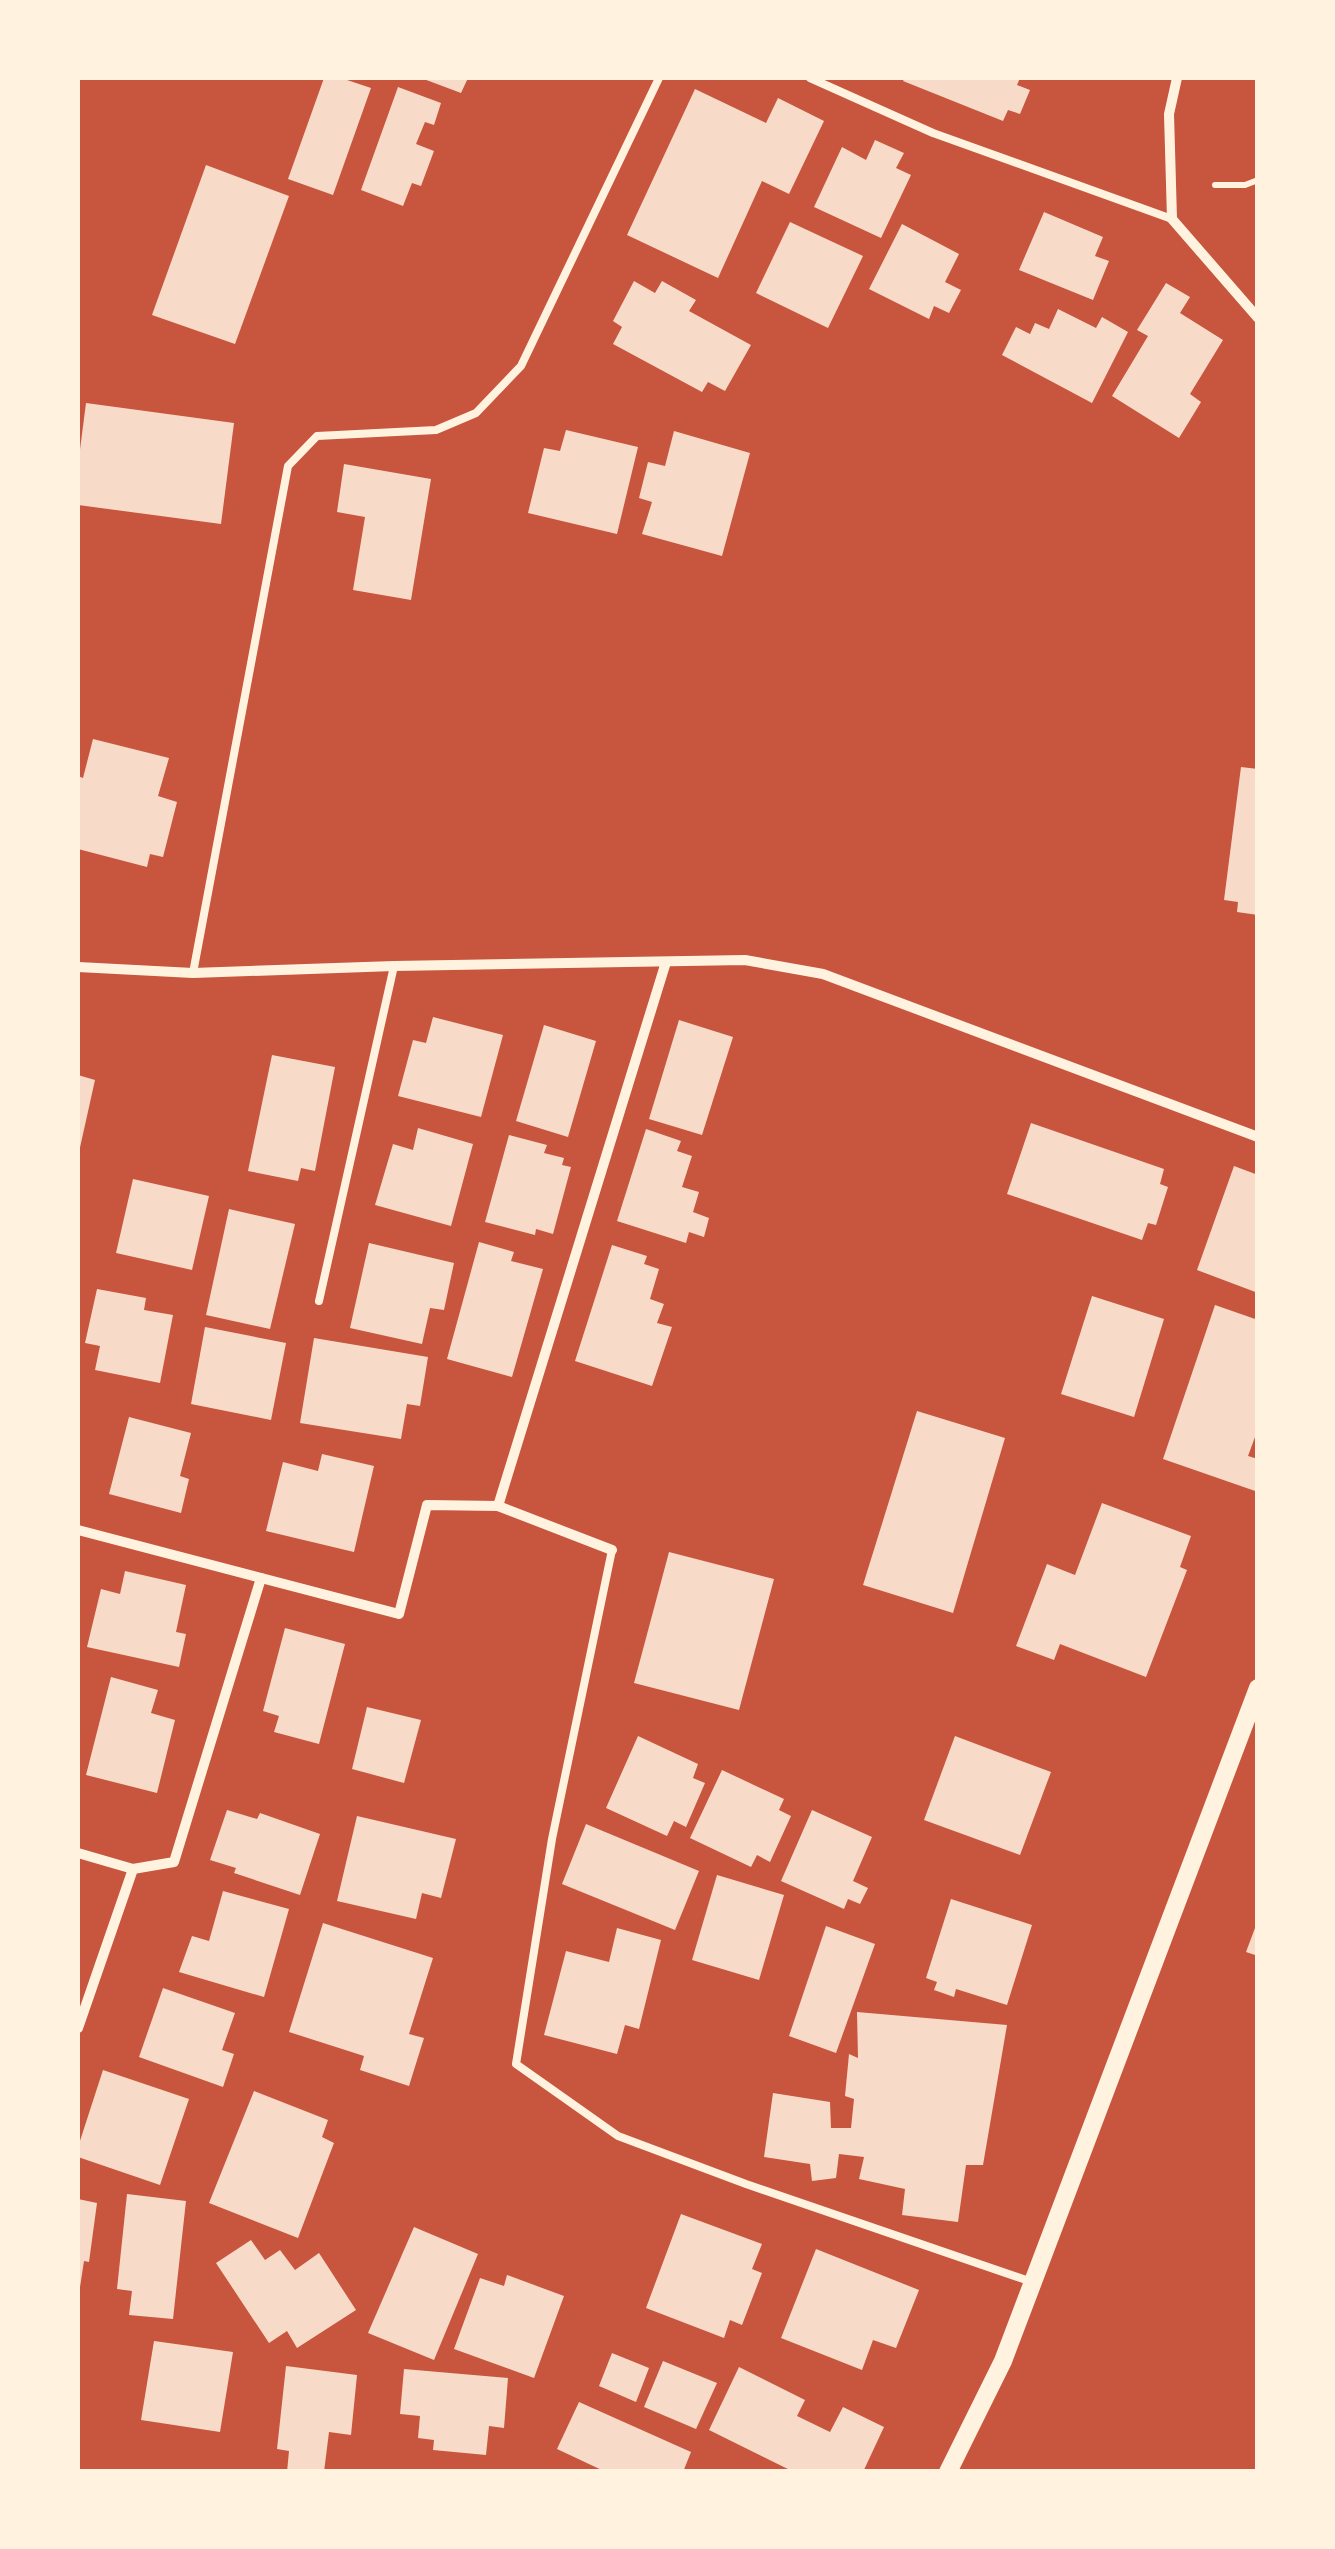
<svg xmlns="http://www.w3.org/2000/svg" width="1335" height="2549" font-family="'Times New Roman',serif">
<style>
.building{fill:#f7dbc8}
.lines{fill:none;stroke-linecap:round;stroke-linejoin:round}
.path{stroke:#fff3e0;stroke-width:6}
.service{stroke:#fff3e0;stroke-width:8}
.minor{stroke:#fff3e0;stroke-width:10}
.tertiary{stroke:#fff3e0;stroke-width:18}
</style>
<rect width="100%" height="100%" fill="#c8553d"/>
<g class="building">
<path d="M324 78H341L371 88 333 195 288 179Z"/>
<path d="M421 78H468L461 93Z"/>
<path d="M905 78H1020L1017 85 1030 90 1020 114 1008 110 1003 121 903 81Z"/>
<path d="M398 87 441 103 434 125 425 122 416 144 434 151 421 186 412 183 403 206 361 190Z"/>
<path d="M695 89 766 123 778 98 824 121 789 194 762 181 718 278 627 235Z"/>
<path d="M875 140 904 153 896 168 911 175 881 238 814 207 842 147 866 160Z"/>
<path d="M206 165 289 196 235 344 152 315Z"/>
<path d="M1044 212 1103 237 1095 256 1109 261 1093 300 1019 270Z"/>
<path d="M790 222 863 256 828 328 756 293Z"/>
<path d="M902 224 959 254 945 282 961 290 949 313 934 306 929 319 869 289Z"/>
<path d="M634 281 655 293 662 281 696 300 689 311 751 345 725 391 708 382 702 392 613 344 622 327 613 321Z"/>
<path d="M1166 283 1190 297 1180 313 1223 340 1190 394 1201 402 1179 438 1112 396 1148 336 1137 330Z"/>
<path d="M1058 309 1096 328 1102 317 1128 332 1092 403 1002 355 1016 327 1030 334 1035 323 1049 329Z"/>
<path d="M86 403 234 423 221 524 78 505V465Z"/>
<path d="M566 430 638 447 617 534 528 513 544 448 560 451Z"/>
<path d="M674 431 750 453 722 556 642 534 652 502 639 498 648 462 665 466Z"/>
<path d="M344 464 431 479 411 600 353 590 365 517 337 512Z"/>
<path d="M93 739 169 758 158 796 177 802 163 857 150 854 147 867 78 849V776L83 778Z"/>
<path d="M1241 767 1258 769V915L1237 912 1238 902 1224 900Z"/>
<path d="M433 1017 503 1035 481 1117 398 1096 413 1040 426 1043Z"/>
<path d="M679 1020 733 1037 702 1135 649 1119Z"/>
<path d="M544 1025 596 1041 568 1137 516 1121Z"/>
<path d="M272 1055 335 1067 315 1171 301 1168 298 1181 248 1171Z"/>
<path d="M78 1075 95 1080 79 1152 78 1151Z"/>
<path d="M1031 1123 1164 1169 1160 1184 1168 1187 1156 1225 1148 1223 1142 1240 1007 1194Z"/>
<path d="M418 1128 473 1144 451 1226 375 1205 393 1144 413 1150Z"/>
<path d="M646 1129 681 1141 677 1151 692 1156 682 1187 699 1192 693 1212 709 1218 704 1237 689 1232 686 1243 617 1221Z"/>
<path d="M509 1135 547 1145 544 1153 564 1158 562 1165 571 1167 553 1234 536 1229 535 1235 485 1222Z"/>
<path d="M1234 1166 1258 1175V1293L1197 1270Z"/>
<path d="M133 1179 209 1196 192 1270 116 1253Z"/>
<path d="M229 1209 295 1224 270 1329 206 1315Z"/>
<path d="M479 1242 514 1252 511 1261 543 1269 512 1377 447 1359Z"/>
<path d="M369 1243 454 1263 444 1310 430 1308 422 1344 350 1328Z"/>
<path d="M612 1245 647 1256 644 1264 659 1269 650 1299 664 1304 657 1323 672 1327 652 1386 575 1361Z"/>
<path d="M97 1289 146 1298 144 1310 173 1315 160 1383 95 1370 100 1346 85 1343Z"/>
<path d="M1092 1296 1164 1319 1134 1417 1061 1394Z"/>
<path d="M1215 1305 1258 1320V1429L1248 1456 1258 1459V1492L1163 1459Z"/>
<path d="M205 1327 286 1343 271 1420 191 1404Z"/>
<path d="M314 1338 428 1357 420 1406 407 1404 401 1439 300 1423Z"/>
<path d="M917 1411 1005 1438 953 1613 863 1585Z"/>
<path d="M129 1417 191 1433 180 1476 189 1479 181 1513 109 1494Z"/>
<path d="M322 1454 374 1466 354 1552 266 1531 283 1462 318 1471Z"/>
<path d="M1102 1503 1191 1536 1180 1567 1187 1570 1146 1677 1060 1644 1054 1660 1016 1646 1047 1564 1075 1575Z"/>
<path d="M669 1552 774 1579 739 1710 634 1683Z"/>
<path d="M125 1571 186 1585 176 1632 186 1634 179 1667 87 1647 101 1589 120 1594Z"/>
<path d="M285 1628 345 1644 319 1744 274 1732 279 1716 263 1711Z"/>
<path d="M111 1677 158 1690 151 1713 175 1720 157 1793 86 1775Z"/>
<path d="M367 1707 421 1720 404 1783 352 1769Z"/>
<path d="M638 1736 698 1764 693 1778 705 1783 686 1827 674 1821 667 1836 606 1808Z"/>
<path d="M955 1736 1051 1772 1020 1855 924 1820Z"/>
<path d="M722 1770 784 1799 779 1810 791 1816 770 1862 757 1855 751 1867 690 1838Z"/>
<path d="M227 1810 257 1819 260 1813 320 1834 300 1895 234 1873 236 1868 210 1860Z"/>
<path d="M812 1810 872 1837 853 1881 868 1888 860 1904 848 1899 844 1909 781 1881Z"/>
<path d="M357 1816 456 1839 441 1898 422 1893 416 1919 337 1901Z"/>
<path d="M586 1824 699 1871 675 1930 562 1884Z"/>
<path d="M717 1875 784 1895 759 1980 692 1960Z"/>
<path d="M223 1891 289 1909 264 1997 179 1972 192 1936 209 1941Z"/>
<path d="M951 1899 1032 1925 1007 2005 956 1989 954 1997 934 1990 937 1982 926 1978Z"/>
<path d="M1258 1920V1956L1246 1952Z"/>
<path d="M323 1923 433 1958 409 2034 424 2038 409 2086 360 2070 364 2056 289 2032Z"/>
<path d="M826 1926 875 1944 836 2053 789 2036Z"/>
<path d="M617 1928 661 1940 639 2029 625 2025 617 2054 544 2035 566 1951 609 1962Z"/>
<path d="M163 1988 235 2013 222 2050 234 2054 223 2087 139 2057Z"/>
<path d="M857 2012 1007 2025 983 2165H966L958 2222 902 2215 905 2189 859 2179 864 2157 839 2154 836 2178 812 2181 810 2164 764 2157 773 2093 830 2102 831 2128H851L854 2099 845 2096 849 2054 858 2058Z"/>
<path d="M103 2070 189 2099 160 2185 78 2157V2147Z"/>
<path d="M254 2091 328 2120 322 2137 334 2143 298 2238 209 2203Z"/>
<path d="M127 2194 186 2201 173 2319 129 2315 132 2291 117 2289Z"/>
<path d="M78 2199 97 2203 89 2262 84 2261 80 2287Z"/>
<path d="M681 2214 762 2244 752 2269 762 2273 742 2325 730 2320 724 2338 646 2308Z"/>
<path d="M414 2227 478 2254 434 2360 368 2333Z"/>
<path d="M251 2240 265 2260 280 2250 295 2270 319 2253 356 2310 297 2348 287 2331 269 2343 216 2263Z"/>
<path d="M816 2249 919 2290 896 2348 873 2340 862 2370 781 2338Z"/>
<path d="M507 2275 564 2296 534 2378 454 2349 480 2278 504 2286Z"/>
<path d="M154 2341 233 2352 220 2432 141 2420Z"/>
<path d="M612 2353 649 2368 636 2402 599 2386Z"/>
<path d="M663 2361 717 2383 696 2429 644 2407Z"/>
<path d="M286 2366 357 2375 351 2435 329 2432 324 2472H287L289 2451 277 2449Z"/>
<path d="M739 2367 805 2400 797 2416 830 2432 843 2407 884 2427 863 2472H794L709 2430Z"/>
<path d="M404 2369 508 2378 504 2428 489 2426 486 2455 433 2450 434 2440 418 2438 420 2416 400 2414Z"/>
<path d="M579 2402 691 2452 683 2472H606L557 2449Z"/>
</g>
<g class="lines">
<path class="path" d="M1215 185H1245L1258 180"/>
<g class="service">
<path d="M810 78 933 133 1172 219"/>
<path d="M193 973 288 466 317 436 436 430 476 413 521 366 659 78"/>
<path d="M319 1301 394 966"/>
<path d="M612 1550 552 1839 516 2064 618 2136 746 2184 1032 2282"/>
</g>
<g class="minor">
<path d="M1177 78 1169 114 1172 219 1258 318"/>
<path d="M78 967 193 973 394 966 745 960 823 974 1258 1137"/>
<path d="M498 1506 666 962"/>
<path d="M78 1530 399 1614 427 1505 498 1506 612 1550"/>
<path d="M78 1853 133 1869"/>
<path d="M78 2028 133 1869 174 1862 261 1578"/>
</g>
<path class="tertiary" d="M948 2472 1003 2361 1258 1688"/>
</g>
<rect width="1335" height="2549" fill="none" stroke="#fff3e0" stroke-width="160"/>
</svg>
